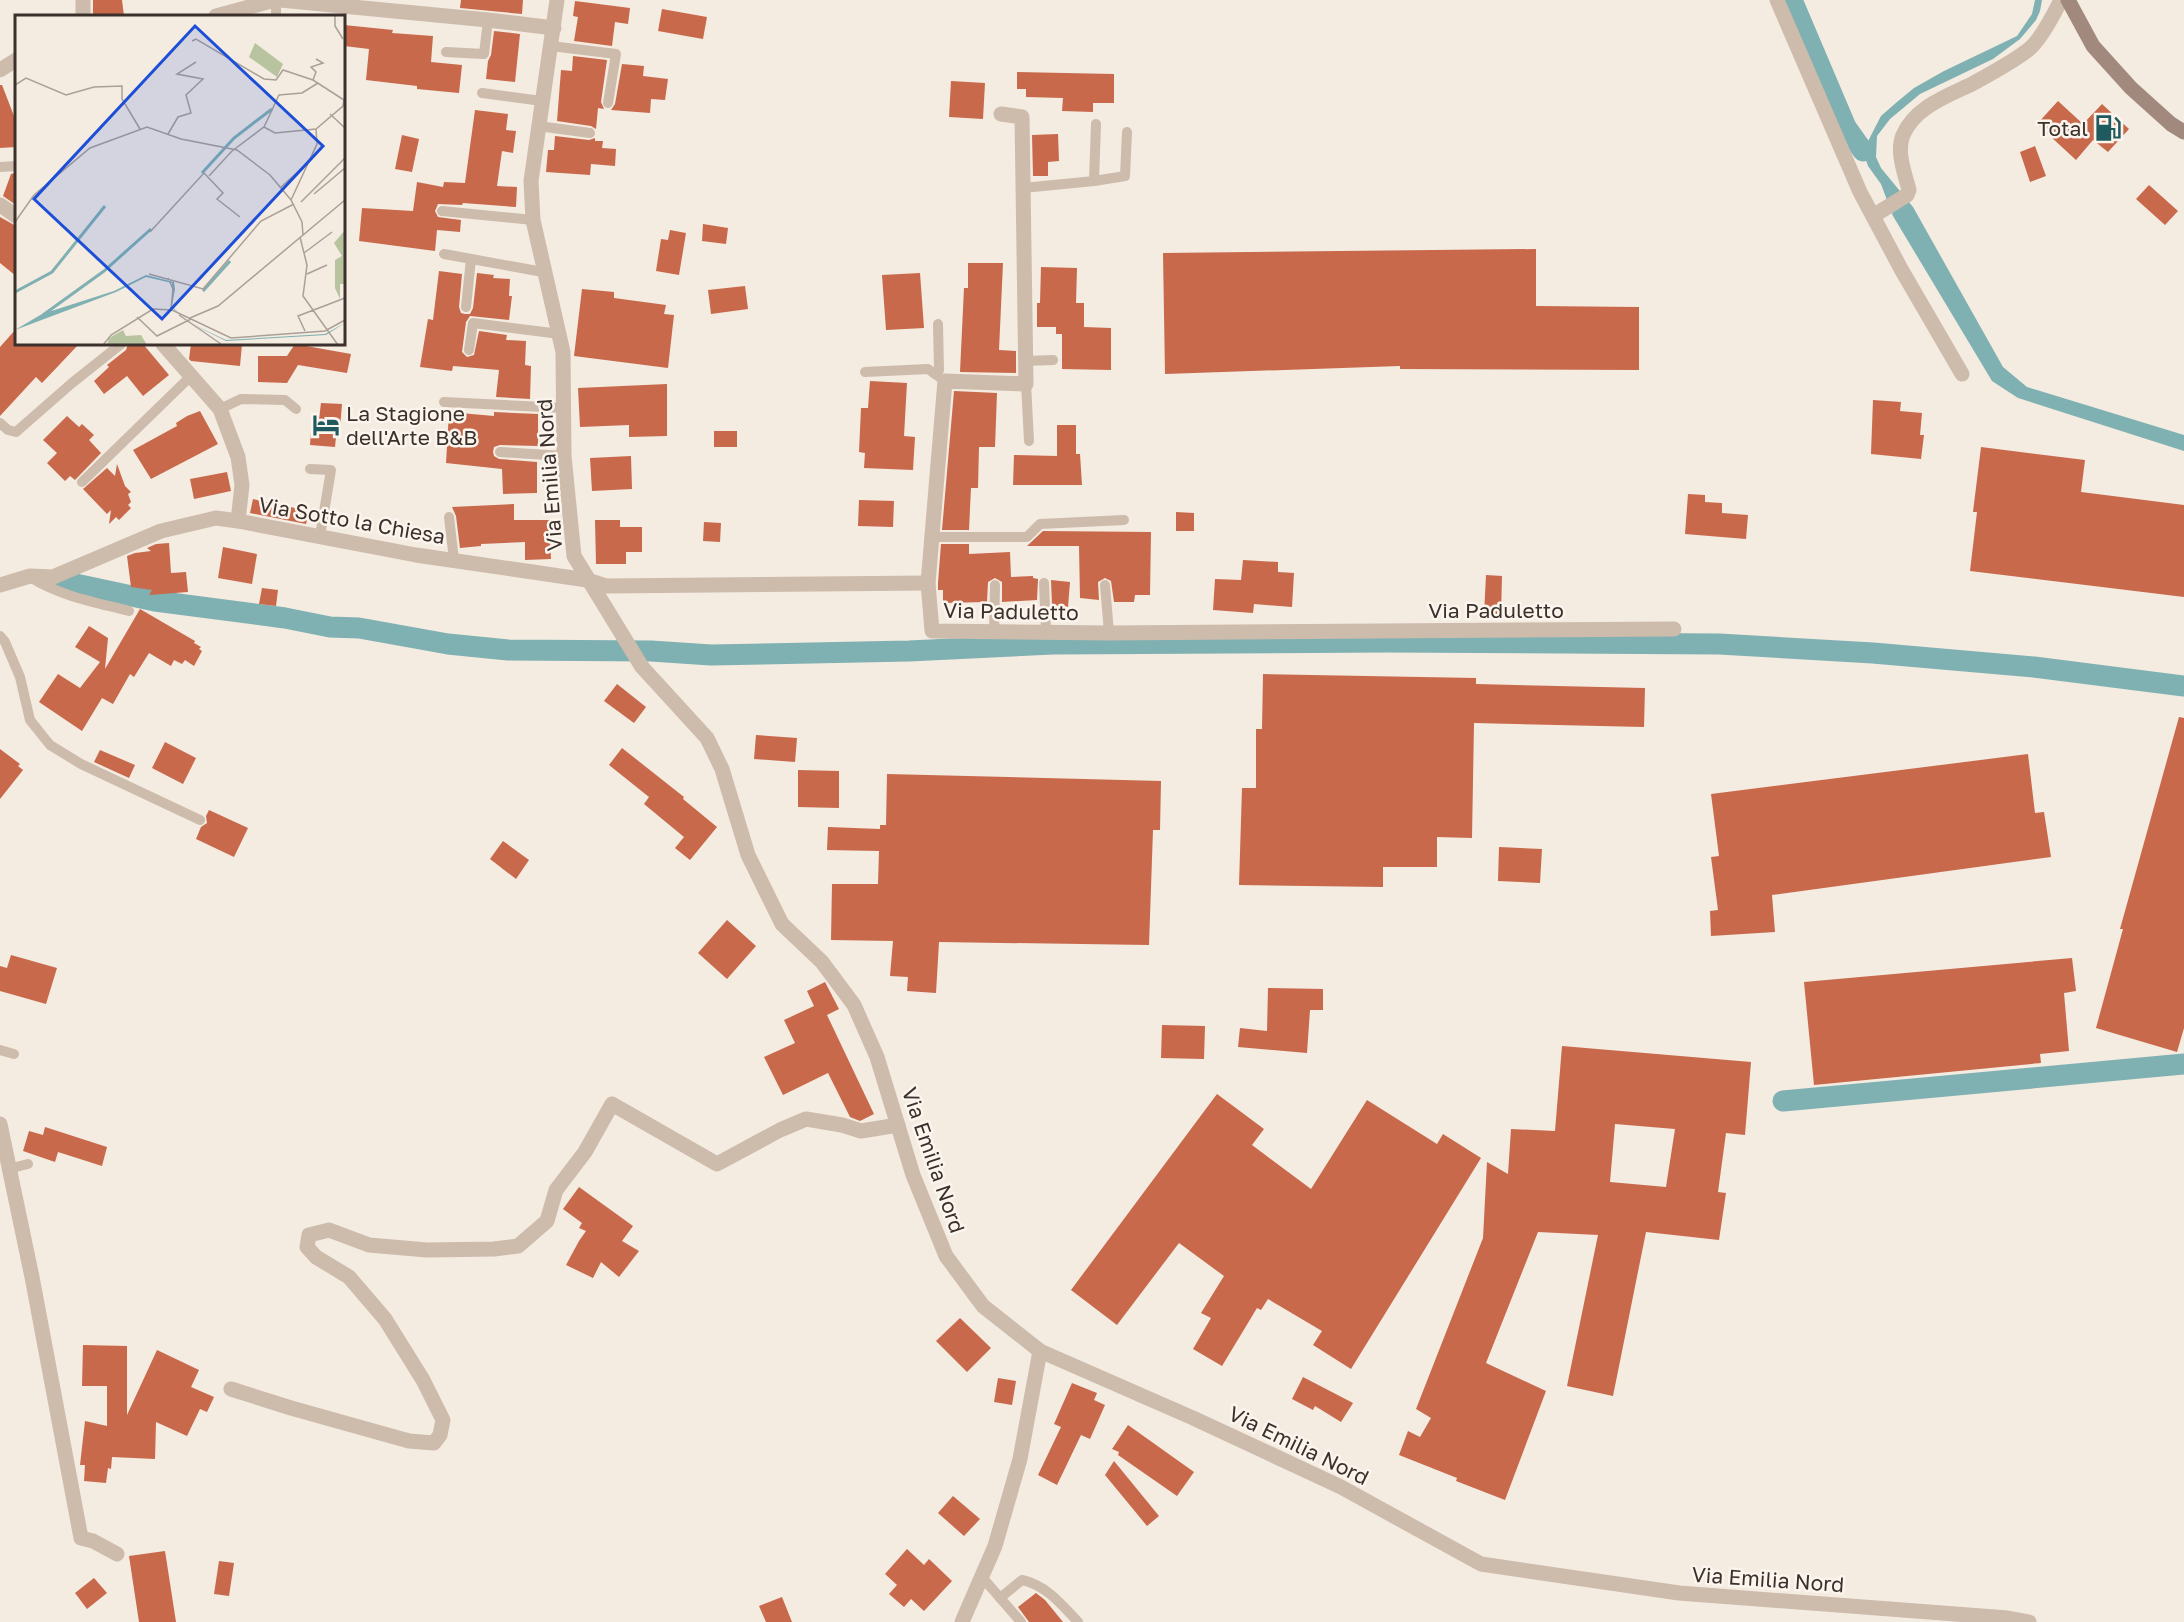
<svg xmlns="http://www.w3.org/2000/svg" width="2184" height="1622" font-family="'Golos Text',sans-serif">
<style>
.water{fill:#7fb0b2}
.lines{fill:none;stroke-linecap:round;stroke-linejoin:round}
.canal{stroke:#7fb0b2;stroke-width:21}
.building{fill:#c8694b;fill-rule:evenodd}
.service{stroke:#cdbbac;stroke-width:10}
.pedestrian{stroke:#cdbbac;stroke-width:15}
.minor{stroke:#cdbbac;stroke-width:15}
.secondary{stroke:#a18a7d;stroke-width:15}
.labels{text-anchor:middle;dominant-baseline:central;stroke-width:5;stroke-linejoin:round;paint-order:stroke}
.poi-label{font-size:21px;fill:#3b302b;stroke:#fbf5ee;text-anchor:end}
.street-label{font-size:21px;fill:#3b302b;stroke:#fbf5ee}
.inset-river{fill:none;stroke:#7fb0b2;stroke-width:3}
.inset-road{fill:none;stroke:#aaa098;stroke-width:1.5}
.view{fill:#1d4ed8;fill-opacity:0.15;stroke:#1d4ed8;stroke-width:3}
.inset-edge{fill:none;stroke:#3b302b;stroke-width:3}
</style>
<rect width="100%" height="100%" fill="#f4ebe1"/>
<path class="water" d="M2035 0H2042L2040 11 2036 20 2020 39 1993 59 1920 94 1890 119 1877 136 1876 157 1881 168 1913 207 2003 367 2027 387 2184 435V451L2018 398 1992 381 1893 216 1881 184 1868 166 1863 151 1881 116 1897 102 1914 88 1944 71 2017 36 2032 14Z"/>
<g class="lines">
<g class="canal">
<path d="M1792 0 1846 127 1863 151"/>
<path d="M57 580 155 601 285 618 330 627 359 628 448 644 508 650 651 651 711 655 909 651 1053 644 1386 642 1719 644 1873 653 2034 667 2184 686"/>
<path d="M1783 1101 2184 1064"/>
</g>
</g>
<g class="building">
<path d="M93 0H122L124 16H93Z"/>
<path d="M461 0H523L522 14 460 8Z"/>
<path d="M575 1 630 8 628 24 615 22 612 46 574 41 578 17 573 16Z"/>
<path d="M662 9 707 17 703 39 658 31Z"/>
<path d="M344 25 393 30 392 33 433 36 431 62 462 65 459 93 417 89V86L366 80 369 49 344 46Z"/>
<path d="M494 31 520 34 515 82 486 79 488 61 491 55Z"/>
<path d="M573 56 607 60 601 102 604 109 598 108 596 129 591 126 557 121 561 70 572 71Z"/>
<path d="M622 64 644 66 643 76 668 79 665 100 651 99 650 113 611 110 615 104Z"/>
<path d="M1017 72 1114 74V103H1093V112L1062 111 1063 98 1026 97V89H1017Z"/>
<path d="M951 81 985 83 983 119 949 117Z"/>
<path d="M0 85H2L14 116H16V147L0 148Z"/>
<path d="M2058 101 2083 124 2102 104 2129 129 2108 152 2093 140 2076 160 2037 124Z"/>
<path d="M475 110 508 114 506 130 516 131 513 153 502 151 497 186 517 187 516 207 463 203 462 205 438 204 435 211 438 217 461 220 460 232 437 230 435 251 359 241 362 208 413 211 417 182 443 187 444 182 465 183Z"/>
<path d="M1058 134 1059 161 1048 162V176H1033L1032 135Z"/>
<path d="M402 135 419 139 412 172 395 169Z"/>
<path d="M555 136 589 140 595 138V141H603L602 148 616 149 615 166 591 164 590 175 546 172 548 150H554Z"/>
<path d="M2035 146 2046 176 2030 182 2020 152Z"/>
<path d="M16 173V205L3 196 11 174Z"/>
<path d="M2149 185 2178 211 2165 225 2136 199Z"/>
<path d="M0 217 16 226V276L0 263Z"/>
<path d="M703 224 728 228 726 244 702 241Z"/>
<path d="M670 230 686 233 679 275 656 271 661 239 668 240Z"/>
<path d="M1536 249V306L1639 307V370L1400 369V366L1165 374 1163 253Z"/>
<path d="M968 263H1003L999 350 1016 351V373L960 372 964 288H968Z"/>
<path d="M1041 267 1077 268 1076 303H1084V327L1111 328V370L1062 369V334H1056V327H1037V303H1040Z"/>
<path d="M439 271 462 274 459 307 461 313 465 314H470L473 308 477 273 494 275 493 278 510 279 509 296H512L509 320 470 316 466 322 462 352 467 357 474 355 479 331 507 335 506 340 526 341 525 365 531 366 530 399 496 397 499 370 453 366 452 371 420 367 428 319 433 320Z"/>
<path d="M920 273 924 328 886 330 882 275Z"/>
<path d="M745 286 748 309 711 314 708 290Z"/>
<path d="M582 289 614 292V298L666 305 664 314 674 315 668 368 574 356Z"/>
<path d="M16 329V344H79L42 383 36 377 0 416V347Z"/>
<path d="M128 344H143L169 375 143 396 127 376 104 394 94 381 109 367 107 365 126 350Z"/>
<path d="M191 344H242L240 366 191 361 189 359Z"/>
<path d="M295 344 351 354 347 373 298 365 287 383 258 382V356H287Z"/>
<path d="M870 381 907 383 904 436 915 437 913 470 864 468 865 453 859 452 861 408H868Z"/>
<path d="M667 384V436L629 437V425L580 427 578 388Z"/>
<path d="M954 391 997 393 995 447H979L978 488H971L969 530H942Z"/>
<path d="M1873 400 1901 402 1900 411 1922 413 1920 435H1924L1921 459 1871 454Z"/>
<path d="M321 403 342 404 340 428 337 427 335 447 310 445 312 418 319 419Z"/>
<path d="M200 411 218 444 151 479 133 450 177 426 176 423 187 416Z"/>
<path d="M449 412 494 416V412L538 414V446L500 445 494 447 493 452 494 456 499 459 537 462V493L503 494 502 469 446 463Z"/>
<path d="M67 416 79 427 82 424 94 435 89 440 101 453 75 480 70 476 65 481 47 463 57 453 43 440Z"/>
<path d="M1057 425H1076V454H1080L1082 485H1013L1014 455 1057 456Z"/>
<rect x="714" y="431" width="23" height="16"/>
<path d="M1981 447 2085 460 2081 492 2184 505V597L1970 571 1977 512H1973Z"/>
<path d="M631 456 632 489 592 491 590 458Z"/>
<path d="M117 464 125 486 131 492 128 494 131 502 128 505 131 508 119 520 116 517 109 524 111 510 107 514 83 489 107 468 115 476Z"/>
<path d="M227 472 231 491 194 499 190 479Z"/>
<path d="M1688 494 1705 495V502L1722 503V513L1748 515 1746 539 1685 534Z"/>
<path d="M253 499 309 511 306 524 250 513Z"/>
<path d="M859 500 894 501 893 527 858 526Z"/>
<path d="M514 504V520H549L551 559 525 560V542L481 544V546L460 548 456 516 452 507Z"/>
<path d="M1176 512 1194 513V531H1176Z"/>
<path d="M595 520H620V527H642V552H626V564H596Z"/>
<path d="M704 522 721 523 720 542 703 541Z"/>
<path d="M1043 531 1151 532 1150 595H1135L1134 602H1114L1111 581 1105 578 1098 582 1099 600 1080 598 1079 546H1027Z"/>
<path d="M169 543 171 573 186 572 188 592 149 595 152 590 131 587 127 556 135 553 151 551 147 548 156 544Z"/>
<path d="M941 544H969V554L1010 552 1011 577 1033 576V578L1038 579 1037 600 1002 602V582L995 578 988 582 987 602 943 603V590H938V583Z"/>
<path d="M223 547 257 554 252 584 218 578Z"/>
<path d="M1243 560 1278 562V572L1294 573 1292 607 1254 604 1253 613 1213 610 1215 579 1241 580Z"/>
<path d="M1486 575 1502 576 1501 615H1484Z"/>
<path d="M1051 580 1070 582 1068 607 1052 605Z"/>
<path d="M262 588 278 590 276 606 259 604Z"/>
<path d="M140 609 195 641 194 643 201 647 199 649 202 651 194 666 185 660 182 664 174 660 171 666 149 653 134 677 130 674 113 704 102 698 82 731 39 702 58 674 80 688 100 662 75 647 89 626 108 638 105 669Z"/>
<path d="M1263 674 1476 678V684L1645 688 1644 727 1474 723 1472 838 1437 837V867H1383V887L1239 885 1242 788H1256V729H1262Z"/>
<path d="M617 684 646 707 634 723 604 701Z"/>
<path d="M2179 717 2184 718V1028L2177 1052 2096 1028 2123 929H2120Z"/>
<path d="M756 735 797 738 795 762 754 759Z"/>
<path d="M165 742 196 758 183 784 152 768Z"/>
<path d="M622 748 684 797 683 799 717 827 690 860 675 848 684 837 644 804 649 797 609 765Z"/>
<path d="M0 749 20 764 18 766 23 770 0 799Z"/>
<path d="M100 750 135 765 129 778 94 762Z"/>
<path d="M2028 754 2035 813 2044 812 2051 857 1772 895 1775 932 1711 936 1710 911 1718 910 1711 857 1719 856 1711 794Z"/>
<path d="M798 770 839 771V808L798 807Z"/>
<path d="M887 774 1161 781 1160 830H1153L1149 945 939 942 936 993 907 991 908 977 890 976 893 941 831 940 832 884H878L879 851 827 850 828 827 880 829V825H886Z"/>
<path d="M209 810 248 828 234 857 196 839 201 827 207 823 206 816Z"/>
<path d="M503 841 529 860 516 879 490 859Z"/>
<path d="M1499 847 1542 849 1540 883 1498 881Z"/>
<path d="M727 920 756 946 727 979 698 953Z"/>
<path d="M11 955 57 968 46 1004 0 991V966L7 968Z"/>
<path d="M2072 958 2076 991 2064 993 2069 1051 2040 1054 2041 1063 1814 1085 1804 982Z"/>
<path d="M825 982 839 1009 827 1015 874 1114 860 1121 850 1117 828 1073 783 1095 764 1057 795 1043 784 1020 814 1006 807 991Z"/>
<path d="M1268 988 1323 989V1010H1310L1307 1053 1238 1047 1240 1028 1267 1031Z"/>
<path d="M1162 1025 1205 1026 1204 1059 1161 1058Z"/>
<path d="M1562 1046 1751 1062 1745 1135 1726 1133 1718 1192 1726 1193 1719 1240 1646 1232 1613 1396 1567 1386 1598 1235 1538 1232 1486 1363 1546 1391 1505 1500 1456 1481 1457 1478 1399 1455 1408 1431 1420 1437 1431 1418 1416 1409 1483 1238 1487 1162 1508 1174 1511 1129 1555 1131ZM1615 1124 1675 1129 1666 1187 1610 1182Z"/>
<path d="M1217 1094 1264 1129 1252 1145 1311 1189 1367 1100 1437 1144 1443 1134 1481 1158 1351 1369 1313 1345 1322 1331 1268 1299 1261 1310 1257 1308 1222 1366 1193 1349 1211 1318 1201 1313 1224 1276 1179 1243 1117 1325 1071 1290Z"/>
<path d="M45 1127 107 1147 102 1166 58 1152 55 1162 23 1151 29 1131 43 1135Z"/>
<path d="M579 1187 633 1226 622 1241 639 1251 619 1277 601 1262 593 1278 566 1265 579 1241 586 1231 579 1228 582 1223 563 1209Z"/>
<path d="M960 1318 991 1348 967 1372 936 1341Z"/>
<path d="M83 1345 127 1346V1415L157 1350 199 1370 191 1387 214 1397 207 1412 200 1409 187 1436 156 1422 155 1459 112 1457 111 1469 108 1468 106 1483 84 1481 85 1465H80L85 1421 107 1426V1386H82Z"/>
<path d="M1303 1377 1353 1403 1341 1422 1315 1406 1313 1410 1292 1399Z"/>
<path d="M998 1378 1016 1381 1012 1405 994 1402Z"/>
<path d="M1072 1383 1097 1393 1094 1400 1105 1405 1090 1439 1081 1435 1057 1485 1038 1475 1061 1427 1054 1424Z"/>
<path d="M1128 1425 1194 1472 1177 1496 1118 1455 1119 1452 1112 1449Z"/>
<path d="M1114 1461 1159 1516 1147 1526 1105 1475Z"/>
<path d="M953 1496 980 1519 964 1536 938 1513Z"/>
<path d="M907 1549 924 1565 929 1559 952 1581 924 1611 911 1599 904 1607 889 1594 897 1585 885 1574Z"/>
<path d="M165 1551 176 1622H139L129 1556Z"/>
<path d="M219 1561 234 1563 229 1596 214 1594Z"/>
<path d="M94 1578 107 1593 87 1609 75 1593Z"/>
<path d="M1036 1593 1045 1600 1063 1622H1029L1018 1607Z"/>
<path d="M782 1597 792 1622H766L759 1606Z"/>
</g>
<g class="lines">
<g class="service">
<path d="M276 16V0"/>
<path d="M551 46 616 54 608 103"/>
<path d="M446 52 484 54 488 20"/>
<path d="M482 93 542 101"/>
<path d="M538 126 590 133"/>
<path d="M0 167 16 166"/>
<path d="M1094 181 1125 176 1127 132"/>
<path d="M1023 188 1094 181 1096 124"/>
<path d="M442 211 533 220"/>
<path d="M444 254 543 272"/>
<path d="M466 307 471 259"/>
<path d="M469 350 473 323 560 334"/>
<path d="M1026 361 1053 360"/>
<path d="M865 372 928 369 945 381"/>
<path d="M935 374 939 370 938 324"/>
<path d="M1026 384 1029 441"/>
<path d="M444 402 563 408"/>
<path d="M220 409 241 399 285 400 296 409"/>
<path d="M0 423 8 430 16 432 72 383 121 344"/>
<path d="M500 452 564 456"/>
<path d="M310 469 331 470 320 536"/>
<path d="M82 482 191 376"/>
<path d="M449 517 454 560"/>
<path d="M932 537H1027L1040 524 1124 520"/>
<path d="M30 577C60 596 94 602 129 611"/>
<path d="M1044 583 1046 632"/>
<path d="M1105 585 1109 633"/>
<path d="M994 632 995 585"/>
<path d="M0 636 5 642 20 677 30 720 50 745 81 764 200 820"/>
<path d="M0 1050 14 1054"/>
<path d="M8 1169 28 1164"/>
<path d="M982 1577 1021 1622"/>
<path d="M1000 1598 1022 1580C1046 1585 1062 1605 1078 1622"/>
</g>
<path class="pedestrian" d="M83 0V16"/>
<g class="minor">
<path d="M280 0 488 20 554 28"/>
<path d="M557 0 531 181 533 220 563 352 564 456 574 556 642 667 707 738 722 769 748 855 782 924 822 962 854 1005 877 1057 913 1175 946 1256 983 1306 1040 1351 1193 1418 1341 1487 1481 1564 1679 1593 2008 1618 2029 1622"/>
<path d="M1777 0 1860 192 1901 269 1962 374"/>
<path d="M216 16 275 0"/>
<path d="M0 70 16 60"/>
<path d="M1001 114 1022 117 1026 384 945 381 928 583 932 631 1109 633 1674 629"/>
<path d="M0 205 16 216"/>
<path d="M1873 216 1907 195 1909 190C1905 174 1896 152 1903 135 1915 107 1947 96 1972 84 1990 74 2011 63 2028 50 2040 41 2054 14 2061 0"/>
<path d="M163 344 220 409 238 457 242 485 238 521 416 555 587 580 606 586 928 583"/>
<path d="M0 585 30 576 53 577 161 531 216 518 238 521"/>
<path d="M0 1124 32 1277 81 1538 93 1541 117 1554"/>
<path d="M231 1389 291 1408 409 1441 434 1443 440 1435 443 1420 423 1380 385 1319 349 1277 316 1257 307 1247 309 1235 329 1230 369 1245 427 1250 494 1249 518 1246 547 1221 556 1190 585 1152 612 1104 717 1164 780 1130 806 1119 842 1125 861 1131 898 1125"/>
<path d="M962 1622 995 1546 1020 1459 1040 1351"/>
</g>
<path class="secondary" d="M2068 0 2093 46 2131 88 2171 124 2184 132"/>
</g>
<defs>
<symbol id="fuel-bare" viewBox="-9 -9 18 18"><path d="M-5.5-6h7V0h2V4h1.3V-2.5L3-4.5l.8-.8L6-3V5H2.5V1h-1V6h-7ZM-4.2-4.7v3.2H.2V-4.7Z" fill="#1f5a5e" stroke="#fbf5ee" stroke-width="2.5" paint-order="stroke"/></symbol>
<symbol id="hotel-bare" viewBox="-9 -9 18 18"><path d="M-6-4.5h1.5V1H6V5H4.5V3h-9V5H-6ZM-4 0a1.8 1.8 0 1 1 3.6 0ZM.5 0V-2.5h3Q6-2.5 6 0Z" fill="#1f5a5e" stroke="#fbf5ee" stroke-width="2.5" paint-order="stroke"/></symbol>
</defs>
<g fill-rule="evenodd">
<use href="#fuel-bare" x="2089" y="109" width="38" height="38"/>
<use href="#hotel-bare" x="307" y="406" width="38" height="38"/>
</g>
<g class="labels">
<g class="poi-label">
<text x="2088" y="128">Total</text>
<text x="346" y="413" text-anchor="start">La Stagione<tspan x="346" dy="24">dell'Arte B&amp;B</tspan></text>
</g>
<g class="street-label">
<text transform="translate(549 475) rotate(-94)">Via Emilia Nord</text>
<text transform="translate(352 520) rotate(10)">Via Sotto la Chiesa</text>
<text x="1496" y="610">Via Paduletto</text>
<text transform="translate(1011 611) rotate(1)">Via Paduletto</text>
<text transform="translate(934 1160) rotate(71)">Via Emilia Nord</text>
<text transform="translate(1299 1445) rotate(26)">Via Emilia Nord</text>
<text transform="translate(1768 1579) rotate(4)">Via Emilia Nord</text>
</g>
</g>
<g transform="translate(15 15)">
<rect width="330" height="330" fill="#f4ebe1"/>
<path d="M240 28 268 49 262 62 234 42ZM330 215V269H325V284L320 273V245L327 241 319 228ZM108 315 111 321 126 320 132 330H92L94 323Z" fill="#b8c4a0"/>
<path d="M131 260 159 267 160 274 157 291 171 306 211 325 310 319 330 308 311 320 211 326 171 306 157 292V268L131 262 101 277 0 315 27 299 99 276Z" fill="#7fb0b2"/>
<path class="inset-river" d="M187 158 219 123 257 94M188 276 215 246M0 277 37 257 90 191M28 300 89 256 136 214"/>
<path class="inset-road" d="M320 0V11L328 24M177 26 181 24 249 64 261 65 268 55 298 65 329 85M298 65 301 57 296 52 308 48 301 44M0 70 11 63 51 80 79 72 107 71V84L125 114M315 99 330 113M249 112 264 80 287 78 303 68M153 119 163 102 176 98 171 80 188 64 162 59 181 47M194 161 217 136 249 112 260 118 301 114 328 91 329 85M265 173 287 153M299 179 330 153M276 185 302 129 301 114M286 187 330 143M0 207 19 180 75 133 132 112 166 124 222 135 255 160 276 185 287 207 288 220M135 217 189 158 208 178 202 184 225 202M285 222 292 250 288 281 323 330M289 238 317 217M134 259 188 274 246 206 279 189M292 259 312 250M153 263 158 274 156 294M164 300 206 329M122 302 142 321 176 304M175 303 203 291 330 185M290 316 283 301 330 283M88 330 96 320 138 294 157 295 216 323 310 316 330 305"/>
<path class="view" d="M180 11 308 131 147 304 19 184Z"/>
<rect width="330" height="330" class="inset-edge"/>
</g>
</svg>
